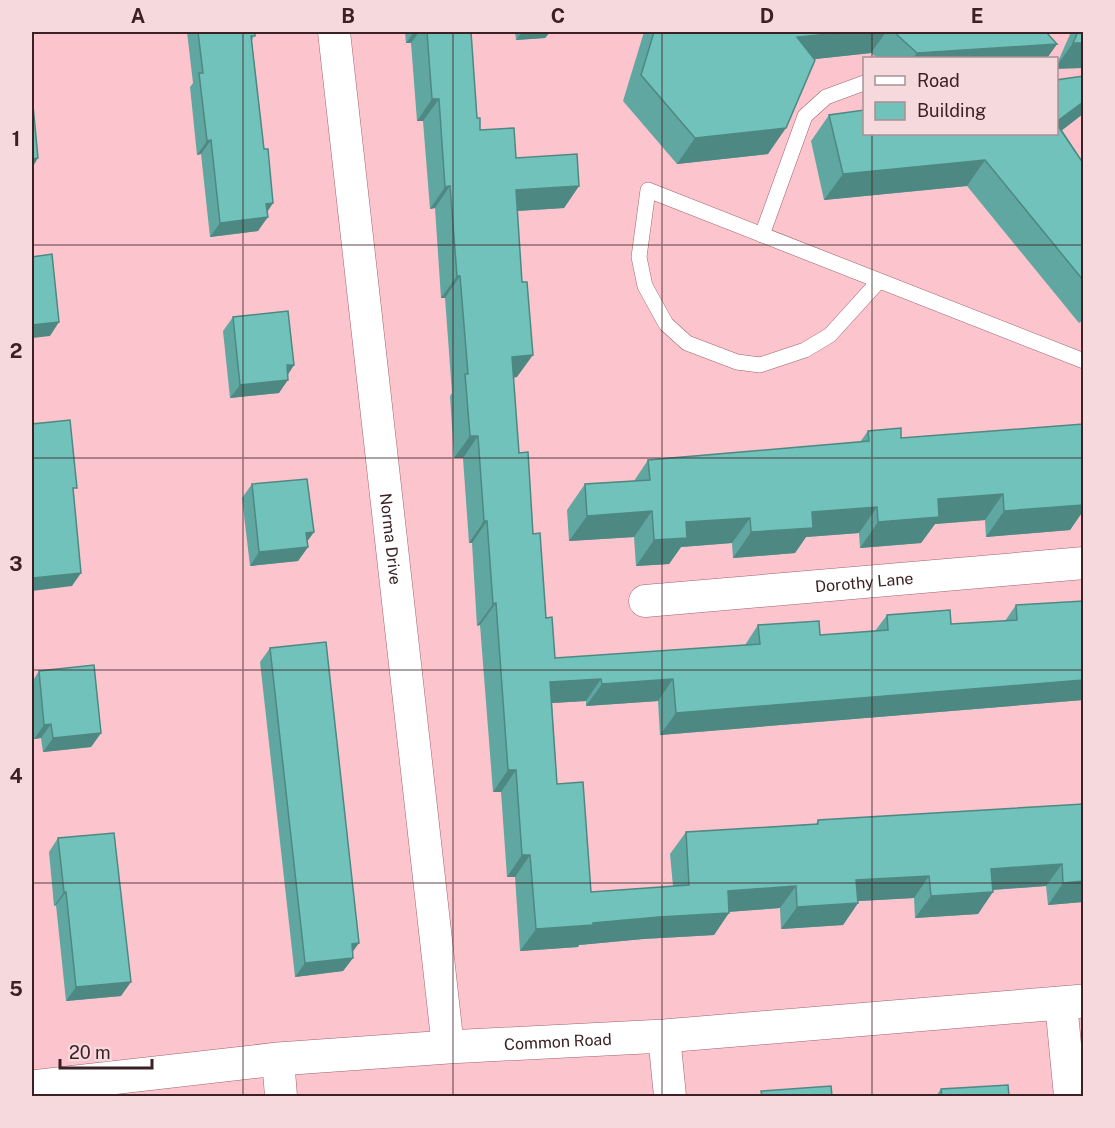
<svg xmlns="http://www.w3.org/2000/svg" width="1115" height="1128" font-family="'Public Sans',sans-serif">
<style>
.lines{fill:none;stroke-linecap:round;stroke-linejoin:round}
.service-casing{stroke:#a1636e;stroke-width:16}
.minor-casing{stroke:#a1636e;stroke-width:33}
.tertiary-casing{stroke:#a1636e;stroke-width:34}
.service{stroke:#fff;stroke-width:15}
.minor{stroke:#fff;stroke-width:32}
.tertiary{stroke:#fff;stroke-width:33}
.wall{fill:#60a7a1}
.shaded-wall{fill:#4e8883}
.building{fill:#70c2bb;stroke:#4e8883;stroke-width:1.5}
.grid{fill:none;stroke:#3b2125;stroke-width:1.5;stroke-opacity:0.55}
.labels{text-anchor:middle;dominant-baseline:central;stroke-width:4.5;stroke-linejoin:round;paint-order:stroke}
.street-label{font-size:16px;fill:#3b2125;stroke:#f6d9dd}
.neatline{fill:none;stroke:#3b2125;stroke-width:2}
.grid-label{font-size:20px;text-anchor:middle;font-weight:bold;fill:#3b2125}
</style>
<rect width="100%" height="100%" fill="#fcc4cc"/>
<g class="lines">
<defs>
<g id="service">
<path d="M762 235 805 116 826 97 864 83"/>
<path d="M878 282 830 335 805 350 760 365 737 362 687 343 666 324 645 286 639 257 648 190 1084 361"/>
</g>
<g id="minor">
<path id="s1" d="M334 32 448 1047"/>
<path id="s2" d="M645 601 1084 563"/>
<path d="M1061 1003 1070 1096"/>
<path d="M664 1036 670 1096"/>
<path d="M278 1059 281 1096"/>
</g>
<g id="tertiary">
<path id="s3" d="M32 1087 278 1059 448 1047 664 1036 1084 1001"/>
</g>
</defs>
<use href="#service" class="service-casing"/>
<use href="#minor" class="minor-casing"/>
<use href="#tertiary" class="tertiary-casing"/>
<use href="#service" class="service"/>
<use href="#minor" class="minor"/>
<use href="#tertiary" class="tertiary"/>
</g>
<g class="wall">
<path d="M187 32H255L252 41 264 149 273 203 267 211 258 231 210 237 201 154 197 155 190 87 193 83Z"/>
<path d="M405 32H474L471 35 477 118 480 130 516 158 579 186 564 208 517 211V377L513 378 519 453 533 534 546 618 555 658 745 645 758 625 820 635 875 631 887 615 951 624 1005 621 1016 605 1083 601V700L660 735 658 701 586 706V701L552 703 557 784 591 892 673 886 670 854 686 832 816 824 818 820 1083 804V902L1048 905 1046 886 993 890 978 914 915 918 914 898 858 901V903L843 925 781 929 780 908 729 912 714 935 643 939 579 945 578 947 520 951 515 877H507L501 792H493L480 625 477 626 472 543H469L463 458H454L450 396 452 393 445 298H441L435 208 430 209 423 121H417L411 43H406Z"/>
<path d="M515 32H550L545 38 516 40Z"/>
<path d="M644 32H1046L1057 44 1047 58H877L871 53 815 59 768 154 677 164 623 101Z"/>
<path d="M1071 32H1083L1056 69V66Z"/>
<path d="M829 115 1062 130 1083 162V320L1079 323 967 186 824 200 811 141Z"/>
<path d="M233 317 294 365 288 374 279 393 230 398 223 331Z"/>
<path d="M868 431 901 438 1081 514 1070 530 986 537 985 520 935 524 921 543 860 548 859 533 806 537 795 553 733 558 732 543 681 547 669 564 636 566 634 537 569 541 567 510 585 484 634 481 648 460 860 442Z"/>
<path d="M252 484 314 532 307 541 308 547 298 561 250 566 242 498Z"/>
<path d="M270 648 353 952V958L343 971 295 977 260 662Z"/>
<path d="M39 671 101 733 91 747 43 752 41 738 34 739 32 710V682Z"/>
<path d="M58 838 121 996 66 1001 56 905 54 906 49 852Z"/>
<path d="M941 1089 1009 1096H936Z"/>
</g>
<g class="shaded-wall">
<path d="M414 32H419L411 43H406Z"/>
<path d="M522 32H550L545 38 516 40Z"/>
<path d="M849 32H886L871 53 779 63 797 37Z"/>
<path d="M1073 43H1083V68L1056 69V67Z"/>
<path d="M1057 44 1047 58H913L917 53Z"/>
<path d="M432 99H439L423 121H417Z"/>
<path d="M1083 102V114L1038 149 1056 122Z"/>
<path d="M786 128 768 154 677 164 695 138Z"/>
<path d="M211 140 201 154 197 155 207 141Z"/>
<path d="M38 158 32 168V159Z"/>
<path d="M985 160 967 186 824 200 843 174Z"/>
<path d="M450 186 435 208 430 209 445 187Z"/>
<path d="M579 186 564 208 500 212 516 190Z"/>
<path d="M273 203 264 217 266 204Z"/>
<path d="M268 217 258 231 210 237 220 223Z"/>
<path d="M457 276H460L445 298H441Z"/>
<path d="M59 322 50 336 32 338V325Z"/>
<path d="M533 355 517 377 496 379 512 357Z"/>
<path d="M287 365H294L285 379Z"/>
<path d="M288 380 279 393 230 398 240 385Z"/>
<path d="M470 436H478L463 458H454Z"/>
<path d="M1003 494 985 520 935 524 921 543 860 548 878 522 938 499Z"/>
<path d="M1083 494V514H1081L1070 530 986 537 1004 511Z"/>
<path d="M877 507 859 533 806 537 795 553 733 558 751 532 812 512Z"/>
<path d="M652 511 634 537 569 541 587 516Z"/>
<path d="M750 518 732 543 681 547 669 564 636 566 654 540 686 522Z"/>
<path d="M484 521H487L472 543H469Z"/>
<path d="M314 532 304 546 306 533Z"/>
<path d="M308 547 298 561 250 566 259 552Z"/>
<path d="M81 573 72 586 32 591V580L33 578Z"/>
<path d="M496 603 480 625 477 626 493 604Z"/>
<path d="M601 679 586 701 535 704 550 682Z"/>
<path d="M673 679 658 701 586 706 602 684Z"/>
<path d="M1083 680V700L660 735 676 713Z"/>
<path d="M51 724 41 738 34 739 44 725Z"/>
<path d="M101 733 91 747 43 752 53 738Z"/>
<path d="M508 770H516L501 792H493Z"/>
<path d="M522 855H530L515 877H507Z"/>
<path d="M1062 864 1046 886 976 891 991 869Z"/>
<path d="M929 876 914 898 841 902 856 880Z"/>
<path d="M1083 881V902L1048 905 1063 883Z"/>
<path d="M796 886 780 908 712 913 728 891Z"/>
<path d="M64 892H66L56 905 54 906Z"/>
<path d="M993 892 978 914 915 918 931 896Z"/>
<path d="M858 903 843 925 781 929 797 907Z"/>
<path d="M729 913 714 935 643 939 579 945 578 947 520 951 536 929 659 917Z"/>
<path d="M359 943 349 957 352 944Z"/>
<path d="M353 958 343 971 295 977 305 963Z"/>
<path d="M131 982 121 996 66 1001 76 987Z"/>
</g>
<g class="building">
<path d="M198 32H255V36H251L264 149H268L273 203 266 204 268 217 220 223 211 140 207 141 199 73H203Z"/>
<path d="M427 32H471L477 118H480V130L514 128 516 158 577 154 579 186 516 190 522 282H527L533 355 512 357 519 453 528 452 533 534 540 533 546 618 552 617 555 658 760 644 758 625 819 621 820 635 888 630 887 615 950 610 951 624 1017 620 1016 605 1083 601V680L676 713 673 679 602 684 601 679 550 682 557 784 583 782 591 892 689 885 686 832 818 824V820L1083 804V881L1063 883 1062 864 991 869 993 892 931 896 929 876 856 880 858 903 797 907 796 886 728 891 729 913 659 917 593 923V925L536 929 530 855H522L516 770H508L496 603 493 604 487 521H484L478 436H470L465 374H468L460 276H457L450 186 445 187 439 99H432Z"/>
<path d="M654 32H849L797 37 815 60 786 128 695 138 641 75Z"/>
<path d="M894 32H1046L1057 44 917 53Z"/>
<path d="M1078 32H1083V43H1073Z"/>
<path d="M1083 76V102L1056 122V80Z"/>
<path d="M32 95 38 158 32 159Z"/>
<path d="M864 110V134H1056V123L1083 163V280L985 160 843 174 829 115Z"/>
<path d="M52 254 59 322 32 325V257Z"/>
<path d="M288 311 294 365H287L288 380 240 385 233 317Z"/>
<path d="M70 420 77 488H73L81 573 33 578 32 564V424Z"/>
<path d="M1083 424V505L1004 511 1003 494 938 499 939 517 878 522 877 507 812 512 813 528 751 532 750 518 686 522 687 538 654 540 652 511 587 516 585 484 650 480 648 460 869 441 868 431 901 428V438Z"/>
<path d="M307 479 314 532 306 533 308 547 259 552 252 484Z"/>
<path d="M326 642 359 943 352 944 353 958 305 963 270 648Z"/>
<path d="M94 665 101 733 53 738 51 724 44 725 39 671Z"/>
<path d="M114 833 131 982 76 987 66 892H64L58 838Z"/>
<path d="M1008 1085 1009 1096H942L941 1089Z"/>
<path d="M831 1086 832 1096H762L761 1091Z"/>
</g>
<path class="grid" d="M243 32V1096M453 32V1096M662 32V1096M872 32V58M872 134V1096M32 245H1084M32 458H1084M32 670H1084M32 883H1084"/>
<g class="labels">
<g class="street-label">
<text stroke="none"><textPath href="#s1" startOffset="510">Norma Drive</textPath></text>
<text stroke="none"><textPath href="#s2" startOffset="220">Dorothy Lane</textPath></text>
<text stroke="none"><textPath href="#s3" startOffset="528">Common Road</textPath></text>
</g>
</g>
<rect width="1115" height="1128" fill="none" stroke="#f6d9dd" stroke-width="66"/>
<rect x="863" y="57" width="195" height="78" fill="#f6d9dd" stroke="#ab8f93" stroke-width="1.5"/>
<rect x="875" y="76" width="30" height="9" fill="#ffffff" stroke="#ab8f93" stroke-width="1.5"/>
<text x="917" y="87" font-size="18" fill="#3b2125">Road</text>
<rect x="875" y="102" width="30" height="18" fill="#70c2bb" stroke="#ab8f93" stroke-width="1.5"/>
<text x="917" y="117" font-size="18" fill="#3b2125">Building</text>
<path d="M60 1059v9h92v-9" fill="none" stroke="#3b2125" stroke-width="3"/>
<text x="69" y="1059" font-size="18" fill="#3b2125" stroke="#f6d9dd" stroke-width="4.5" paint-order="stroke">20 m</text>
<rect x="33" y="33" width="1049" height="1062" class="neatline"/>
<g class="grid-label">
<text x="138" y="23">A</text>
<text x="348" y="23">B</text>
<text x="558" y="23">C</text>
<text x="767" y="23">D</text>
<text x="977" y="23">E</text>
<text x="16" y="146">1</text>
<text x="16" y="358">2</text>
<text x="16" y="571">3</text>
<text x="16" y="783">4</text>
<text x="16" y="996">5</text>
</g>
</svg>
